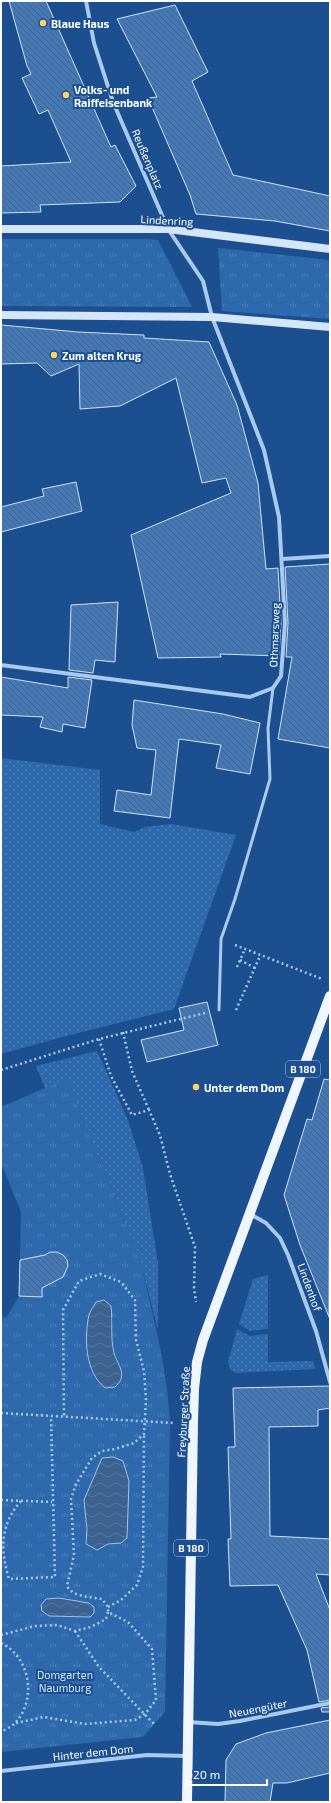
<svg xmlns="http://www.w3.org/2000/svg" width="331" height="1803" font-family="'Exo 2',sans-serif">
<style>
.grass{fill:url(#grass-dots)}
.park{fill:url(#park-tufts);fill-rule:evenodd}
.water{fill:url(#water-waves);stroke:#9cc4f0}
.building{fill:url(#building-back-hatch);stroke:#cfe3fa}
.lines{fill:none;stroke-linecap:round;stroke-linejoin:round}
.path{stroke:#a9c9ee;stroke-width:2.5;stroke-dasharray:2 3;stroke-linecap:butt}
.service{stroke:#a9c9ee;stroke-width:3}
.minor{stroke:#a9c9ee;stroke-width:4}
.secondary{stroke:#d6e6fa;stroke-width:8}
.primary{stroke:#f0f6ff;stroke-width:10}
.poi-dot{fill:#ffd166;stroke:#1b4f8f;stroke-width:1.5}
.labels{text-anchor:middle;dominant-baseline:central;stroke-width:4;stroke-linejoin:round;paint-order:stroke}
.shield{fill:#1b4f8f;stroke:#bbcadd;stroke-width:1}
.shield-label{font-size:10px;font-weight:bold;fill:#fff}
.poi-label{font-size:11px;font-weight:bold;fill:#fff;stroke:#1b4f8f;text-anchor:start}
.street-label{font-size:11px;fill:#fff;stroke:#1b4f8f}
.park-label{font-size:11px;fill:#cfe3fa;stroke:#1b4f8f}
</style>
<defs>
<pattern id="grass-dots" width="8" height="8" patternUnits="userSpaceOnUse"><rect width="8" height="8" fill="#2e69ad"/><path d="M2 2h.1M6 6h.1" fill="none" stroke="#4d80b9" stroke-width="1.8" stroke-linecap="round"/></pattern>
<pattern id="park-tufts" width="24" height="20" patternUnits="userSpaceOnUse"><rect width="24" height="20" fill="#2e69ad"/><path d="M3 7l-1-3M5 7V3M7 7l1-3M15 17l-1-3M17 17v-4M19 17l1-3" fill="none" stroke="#4d80b9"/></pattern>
<pattern id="water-waves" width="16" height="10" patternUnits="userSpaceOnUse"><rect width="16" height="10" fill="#3c6290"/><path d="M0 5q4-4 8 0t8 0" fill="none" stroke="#597aa1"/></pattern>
<pattern id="building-back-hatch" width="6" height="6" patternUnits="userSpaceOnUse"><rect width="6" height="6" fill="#4478b7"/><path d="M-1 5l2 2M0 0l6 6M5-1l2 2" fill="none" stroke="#486282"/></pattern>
</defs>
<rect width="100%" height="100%" fill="#1b4f8f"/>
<g class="grass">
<path d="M1 758 100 770V824L134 832 145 827 171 824 236 835 174 1009 66 1036 1 1054Z"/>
<path d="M97 1051 128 1120 143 1168 158 1263V1330C152 1308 147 1284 140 1262 118 1200 89 1141 68 1079L45 1088 36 1066Z"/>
<path d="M268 1275V1329L250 1331 239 1324 253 1279Z"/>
<path d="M237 1329 250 1336 268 1334V1362L313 1361 315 1369 236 1373 230 1369 228 1362Z"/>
</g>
<g class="park">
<path d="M1 239H148L158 240 192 307 1 306Z"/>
<path d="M218 248 330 260V319L222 311Z"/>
<path d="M68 1078C89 1141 118 1200 140 1262 145 1276 147 1292 151 1307 160 1345 168 1383 170 1423L165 1712 143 1737 1 1752V1316L6 1318 19 1296 21 1212 1 1163V1107ZM89 1314 113 1318C110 1338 113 1350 121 1369L105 1388C83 1371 87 1339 89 1314ZM84 1500 121 1543 86 1544 87 1530Z"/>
</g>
<g class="water">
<path d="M104 1300 111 1306C113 1323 110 1336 114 1353 116 1361 124 1370 121 1379 120 1382 117 1385 115 1387L105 1388C85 1372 84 1338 89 1315 90 1311 94 1306 96 1302Z"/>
<path d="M113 1457 123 1461 129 1481 127 1538 121 1543 108 1544 97 1550 86 1544 87 1530 84 1500 102 1458Z"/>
<path d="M59 1598 89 1603 94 1607V1613L90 1617 49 1616 42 1611 41 1605 46 1599Z"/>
</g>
<g class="building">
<path d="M9 1H46L111 147 115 145 136 186 120 202 40 205 41 212 1 213V166L71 162 48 110 39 114 22 78 31 74 27 66Z"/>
<path d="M175 5 208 72 192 81 233 175 330 196V231L275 221 196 214 190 195 148 98 157 97 117 19Z"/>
<path d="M1 325 78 332 144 335V338L209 342 237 405 258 483 266 569 278 568 281 623 279 656 220 654 221 657 158 658 131 535 231 493 226 478 202 483 176 378 120 406 80 409 79 364 51 376 37 363 1 364Z"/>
<path d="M76 482 82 511 1 532V507L44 496 42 489Z"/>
<path d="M330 564V748L278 739 292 657H286L288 623 285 567Z"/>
<path d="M118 602 115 662 95 660 93 673 69 670 71 605Z"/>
<path d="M1 677 68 688V677L92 680 85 728 63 724 62 732 40 727 43 717 1 715Z"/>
<path d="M134 700 223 714 260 723 250 774 216 768 221 745 179 739 170 818 114 811 117 790 151 795 156 750 137 748 132 725Z"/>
<path d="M207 1002 218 1045 147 1062 141 1040 184 1030 179 1008Z"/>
<path d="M324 1079 330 1080 329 1317 300 1245 284 1195 307 1119 312 1120Z"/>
<path d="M50 1252H57L63 1255 67 1260 68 1266 63 1277 42 1288V1297L19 1296 20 1260 45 1255Z"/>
<path d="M330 1386V1408L318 1410V1426L269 1427 270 1536 330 1539V1575L316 1574 330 1610V1700L319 1702 307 1650 278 1585 230 1586 228 1539H231L228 1447H235L233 1388Z"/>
<path d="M330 1707V1712H322L321 1708Z"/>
<path d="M330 1720V1773L287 1783H273L270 1802H225L226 1760 236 1744 266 1733Z"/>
</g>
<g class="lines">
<g class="path">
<path d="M235 945 322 979"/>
<path d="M240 960 255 968"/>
<path d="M237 967 245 949"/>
<path d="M236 1010 260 956"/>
<path d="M123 1032 132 1071 149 1110"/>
<path d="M99 1039 111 1076 132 1115 149 1110 160 1135 170 1174 195 1247 194 1288 196 1302"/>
<path d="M1 1070 99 1039 205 1013"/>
<path d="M1 1413 174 1423"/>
<path d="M1 1500 52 1502"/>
<path d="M21 1501C0 1525 0 1549 9 1579L55 1577 51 1416"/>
<path d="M108 1607 121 1600 137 1585 143 1567 144 1435"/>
<path d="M75 1631 99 1667 154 1724"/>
<path d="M1 1635 35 1626 57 1625 75 1631 91 1627 106 1619 108 1612"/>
<path d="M1 1643C30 1657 37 1698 16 1722 13 1726 6 1729 1 1732"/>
<path d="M16 1723 44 1717 85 1724 135 1720 145 1714 156 1700 152 1649 128 1622 108 1612V1607L102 1599C90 1597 73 1597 67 1586L74 1555 71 1499 76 1484 92 1458 102 1451 115 1449 134 1443 144 1434 146 1400 144 1371 136 1340 135 1300 121 1282 100 1274 79 1281 63 1310 64 1417"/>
</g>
<path class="service" d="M219 1010 221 939 235 899 270 779 268 728 273 688"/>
<g class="minor">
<path d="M282 559 330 556"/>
<path d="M1 665 250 697 273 688 281 676 285 623 279 517 264 450 212 317 203 281 168 229 113 102 94 43 86 1"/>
<path d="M250 1214 266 1223 280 1238 288 1255 316 1331 330 1382"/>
<path d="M188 1722 218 1724 240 1721 330 1703"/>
<path d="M1 1771 147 1755 187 1756"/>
</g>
<g class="secondary">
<path d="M1 229H168L330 249"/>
<path d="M1 315 212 317 330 327"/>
</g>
<path class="primary" d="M187 1802 193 1422 194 1389 197 1362 203 1340 330 996"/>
</g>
<g class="poi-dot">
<circle cx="43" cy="23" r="4"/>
<circle cx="66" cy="95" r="4"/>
<circle cx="54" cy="355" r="4"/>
<circle cx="196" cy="1087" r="4"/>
</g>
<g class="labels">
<g class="shield">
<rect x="286" y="1061" width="34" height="16" rx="3"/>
<rect x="174" y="1540" width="34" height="16" rx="3"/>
</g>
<g class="shield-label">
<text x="303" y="1069">B 180</text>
<text x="191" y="1548">B 180</text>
</g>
<g class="poi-label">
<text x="51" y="23">Blaue Haus</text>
<text x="74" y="89">Volks- und<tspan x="74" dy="13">Raiffeisenbank</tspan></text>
<text x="62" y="355">Zum alten Krug</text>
<text x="204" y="1087">Unter dem Dom</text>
</g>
<g class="street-label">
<text transform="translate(148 159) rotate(67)">Reußenplatz</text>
<text transform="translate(167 220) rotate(3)">Lindenring</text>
<text transform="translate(274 635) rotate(-88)">Othmarsweg</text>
<text transform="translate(310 1287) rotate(70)">Lindenhof</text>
<text transform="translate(183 1412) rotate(-87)">Freyburger Straße</text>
<text transform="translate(258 1708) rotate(-11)">Neuengüter</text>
<text transform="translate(93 1752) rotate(-6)">Hinter dem Dom</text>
</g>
<g class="park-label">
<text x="65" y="1674">Domgarten<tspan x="65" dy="13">Naumburg</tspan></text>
</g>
</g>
<rect width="331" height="1803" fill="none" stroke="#ffffff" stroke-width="4"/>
<path d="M187 1779v6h80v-6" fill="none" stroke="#ffffff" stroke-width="2"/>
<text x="193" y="1779" font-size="12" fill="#ffffff" stroke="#1b4f8f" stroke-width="3" paint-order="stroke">20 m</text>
</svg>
